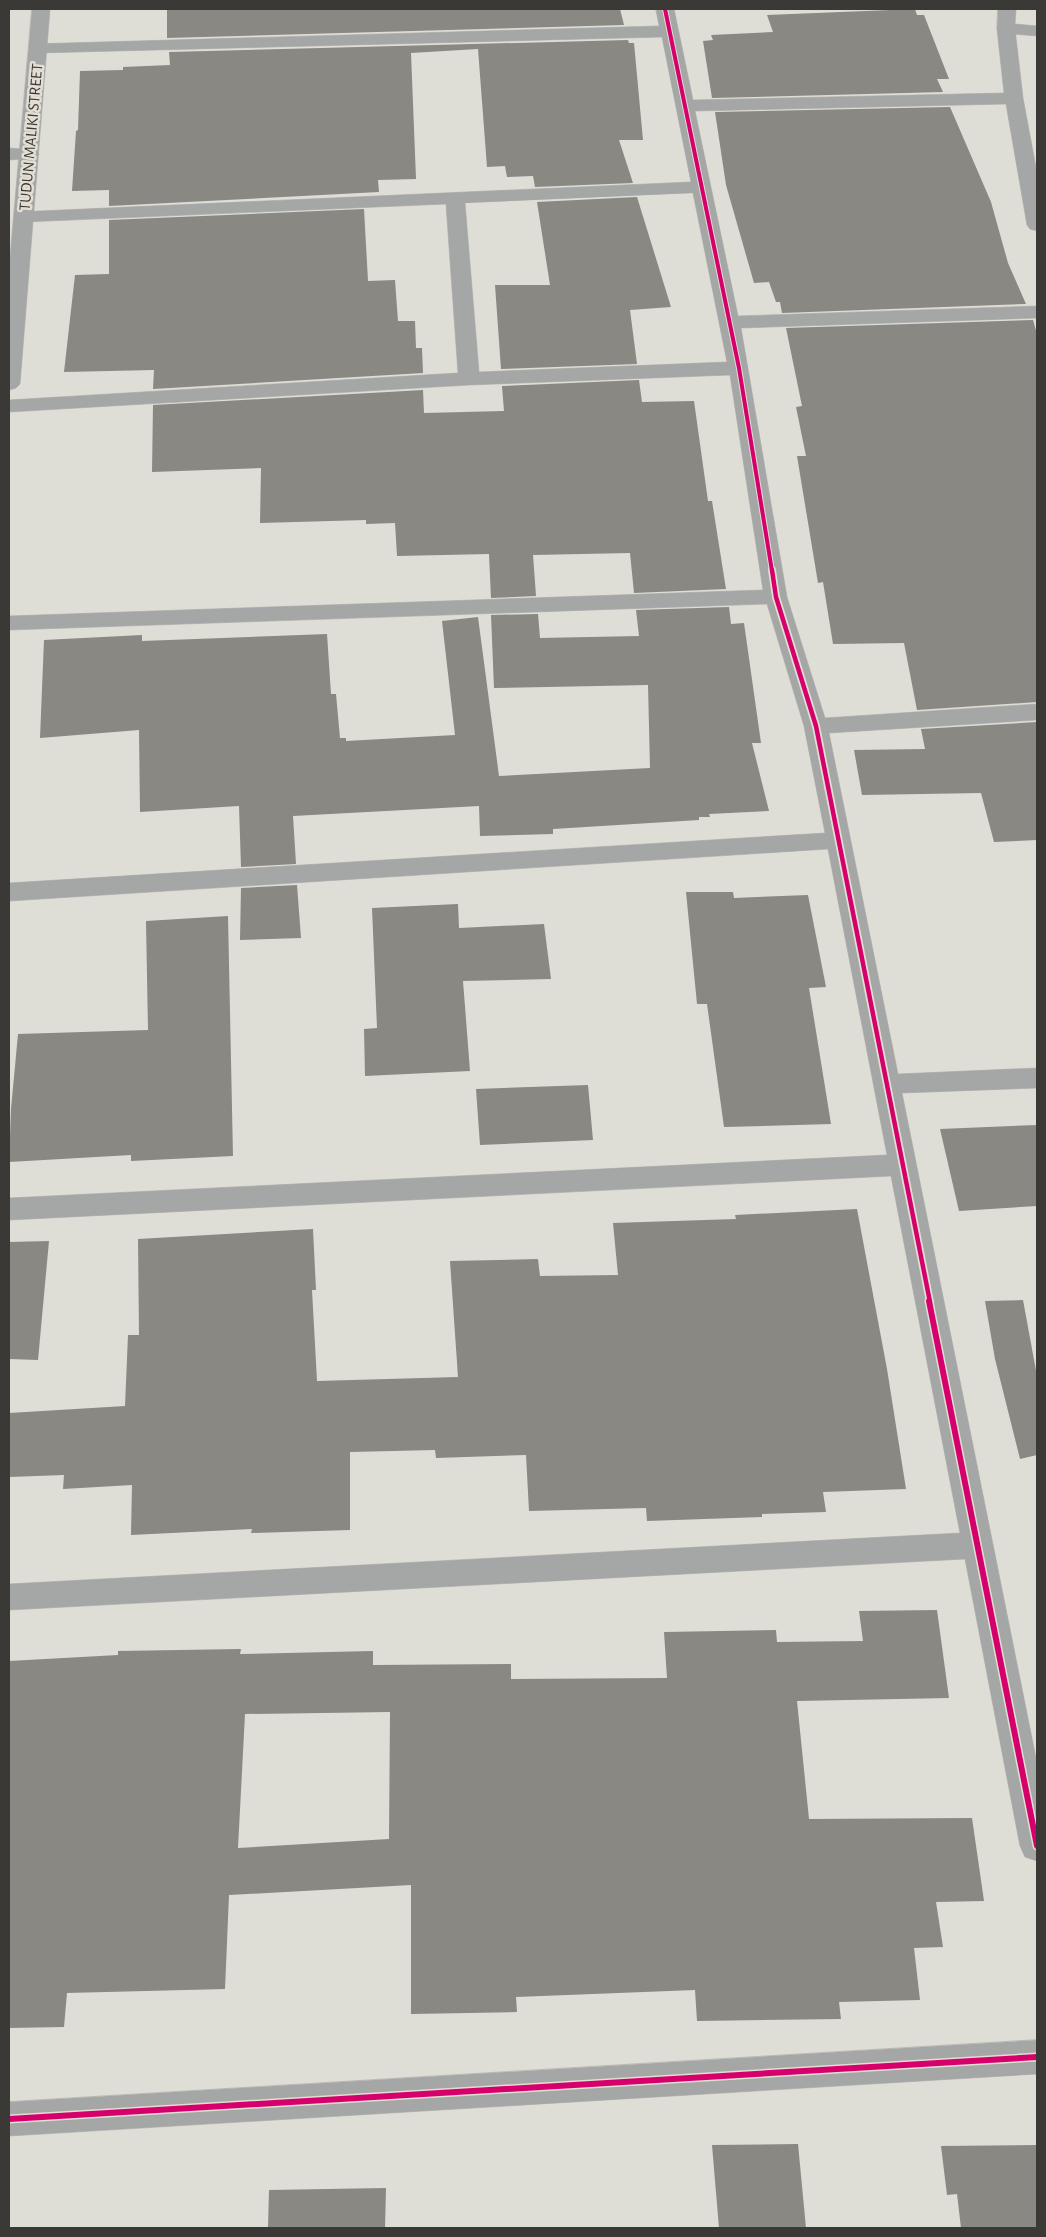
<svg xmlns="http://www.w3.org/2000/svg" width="1046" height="2237" font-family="'Alegreya Sans',sans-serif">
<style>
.building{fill:#898883;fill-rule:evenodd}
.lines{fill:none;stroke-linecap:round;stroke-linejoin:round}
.minor-casing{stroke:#bdbbb7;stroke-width:1}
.tertiary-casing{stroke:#bdbbb7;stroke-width:1}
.minor{fill:#a5a7a6;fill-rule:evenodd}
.tertiary{fill:#a5a7a6;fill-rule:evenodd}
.cycleway-far2-casing{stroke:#e2ded3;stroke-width:6}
.cycleway-far1-casing{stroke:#e2ded3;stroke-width:8}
.cycleway-casing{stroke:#e2ded3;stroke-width:9}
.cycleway-far2{stroke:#d6006c;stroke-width:4}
.cycleway-far1{stroke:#d6006c;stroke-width:4.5}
.cycleway{stroke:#d6006c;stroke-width:6}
.labels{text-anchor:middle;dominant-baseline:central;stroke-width:5;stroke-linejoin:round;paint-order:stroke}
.far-street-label{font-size:16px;fill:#3b3935;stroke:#e2ded3}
</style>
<rect width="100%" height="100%" fill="#deddd6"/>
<g class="building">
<path d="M167 9H620L624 25 167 38Z"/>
<path d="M915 9 917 15H924L949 79H937L943 92 712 98 703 41 713 40 711 35 773 32 767 15Z"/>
<path d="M628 40 629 43H634L643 140H619L633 183 535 187 533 176 507 177 505 166 487 167 478 49 411 53 416 179 378 180 379 192 109 206V190L72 191 76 131 78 130 80 71 123 70V67L170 65 169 52Z"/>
<path d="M950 107 991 202 1008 263 1026 304 782 313 780 302H776L769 282 754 283 726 185 715 112Z"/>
<path d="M637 197 671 307 630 310 637 364 501 369 495 285H550L537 202Z"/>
<path d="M364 209 368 281 395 280 398 321H415L416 348H422L423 373 153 389 154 370 64 372 75 275 109 274V220Z"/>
<path d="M1033 320 1037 334V702L917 710 904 643 833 644 823 582 818 583 797 456H806L796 407 802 406 786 328Z"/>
<path d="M639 380 642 402 694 401 708 501H712L726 589 634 593 630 553 533 555 536 596 491 598 489 554 397 556 395 523 366 524V520L260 523 261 468 152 472 153 405 423 390 424 413 504 411 502 386Z"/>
<path d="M729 607 731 624 744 623 761 743H752L769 811 709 814 710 817H699V820L553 829V834L480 836 479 806 293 816 296 864 241 867 239 806 140 812 139 730 40 738 44 640 142 635V641L327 634 331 694H336L340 738H346V741L455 735 442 621 478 617 499 776 650 768 648 685 494 688 491 615 538 614 540 638 639 636 636 610Z"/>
<path d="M1037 722V840L994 842 981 793 862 795 854 750 925 749 921 729Z"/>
<path d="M297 885 301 938 240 940 241 888Z"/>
<path d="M686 892H733L734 898 808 895 826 987 809 988 831 1124 724 1127 707 1004H697Z"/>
<path d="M458 904 459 928 544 924 551 979 463 981 470 1071 365 1076 364 1029 377 1028 372 908Z"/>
<path d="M228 916 233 1156 131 1161V1155L9 1162 11 1109 18 1034 148 1030 146 921Z"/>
<path d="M588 1085 593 1140 480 1145 476 1089Z"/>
<path d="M1037 1125V1206L959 1211 940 1129Z"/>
<path d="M857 1209 887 1369 906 1489 823 1492 826 1512 762 1514V1517L647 1521 646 1508 529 1511 526 1455 436 1458 435 1450 350 1452V1530L251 1533 252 1529 131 1535 132 1485 63 1489 64 1475 9 1477V1413L125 1406 128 1335H139L138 1239 313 1229 316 1290H312L317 1381 458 1377 450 1261 538 1259 540 1276 618 1275 613 1223 736 1219 735 1215Z"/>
<path d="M49 1241 38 1360 9 1359V1242Z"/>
<path d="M1023 1300 1037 1376V1455L1020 1459 995 1359 985 1301Z"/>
<path d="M937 1610 949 1698 797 1701 809 1819 972 1818 984 1901 936 1902 943 1947 914 1948 920 2000 839 2002 841 2019 697 2021 695 1990 516 1997 517 2012 411 2014V1885L229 1895 225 1989 67 1993 64 2027 9 2028V1661L118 1655V1651L241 1649 240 1654 373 1651V1665L511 1664V1679L667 1678 664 1632 776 1630 777 1642 863 1641 859 1611ZM390 1712 389 1839 238 1848 245 1714Z"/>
<path d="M798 2144 806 2228H719L712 2145Z"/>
<path d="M1037 2145V2228H961L957 2194 947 2195 941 2146Z"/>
<path d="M386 2188 385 2228H268L269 2190Z"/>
</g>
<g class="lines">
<defs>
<g id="minor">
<path d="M656 9H674L693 100 1004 93 997 29 1000 25 1006 24 1012 25 1015 29 1023 98 1037 173V231L1030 229 1027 225 1006 104 695 111 738 316 1037 306V318L741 328 787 597 825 718 1037 704V720L829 733 898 1074 1037 1068V1088L902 1093 1037 1763V1861L1025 1857 1020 1846 965 1559 9 1610V1584L960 1533 891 1176 9 1220V1198L887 1155 828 849 9 901V883L825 833 804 726 767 604 9 630V616L763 590 730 375 469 385 9 412V400L458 373 446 204 24 222 17 220 14 216 17 212 691 182 662 37 38 53 32 52 29 48 32 44 659 26ZM693 193 727 362 479 372 465 203Z"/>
<path d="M9 148 36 150 39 154 36 158 9 160Z"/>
<path d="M1037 2040V2074L9 2136V2102Z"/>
</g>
<g id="tertiary">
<path d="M32 9H50L20 384 16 388 9 390V269Z"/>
<path d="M998 9H1016L1015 24 1037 26V36L1000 33 997 29Z"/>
</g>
</defs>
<use href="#minor" class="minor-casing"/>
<use href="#tertiary" class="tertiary-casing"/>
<use href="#minor" class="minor"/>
<use href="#tertiary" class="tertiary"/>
<defs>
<path id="cycleway-far2" d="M665 9 739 368 772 571"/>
<path id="cycleway-far1" d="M772 570 776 597 816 726 930 1302"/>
<g id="cycleway">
<path d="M929 1301 1037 1846"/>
<path d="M9 2119 1037 2057"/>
</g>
</defs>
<use href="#cycleway-far2" class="cycleway-far2-casing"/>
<use href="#cycleway-far1" class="cycleway-far1-casing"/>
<use href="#cycleway" class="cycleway-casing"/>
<use href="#cycleway-far2" class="cycleway-far2"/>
<use href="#cycleway-far1" class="cycleway-far1"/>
<use href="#cycleway" class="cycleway"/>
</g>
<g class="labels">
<g class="far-street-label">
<text transform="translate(31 137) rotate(-85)">TUDUN MALIKI STREET</text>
</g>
</g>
<rect width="1046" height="2237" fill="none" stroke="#3b3935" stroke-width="20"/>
</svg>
